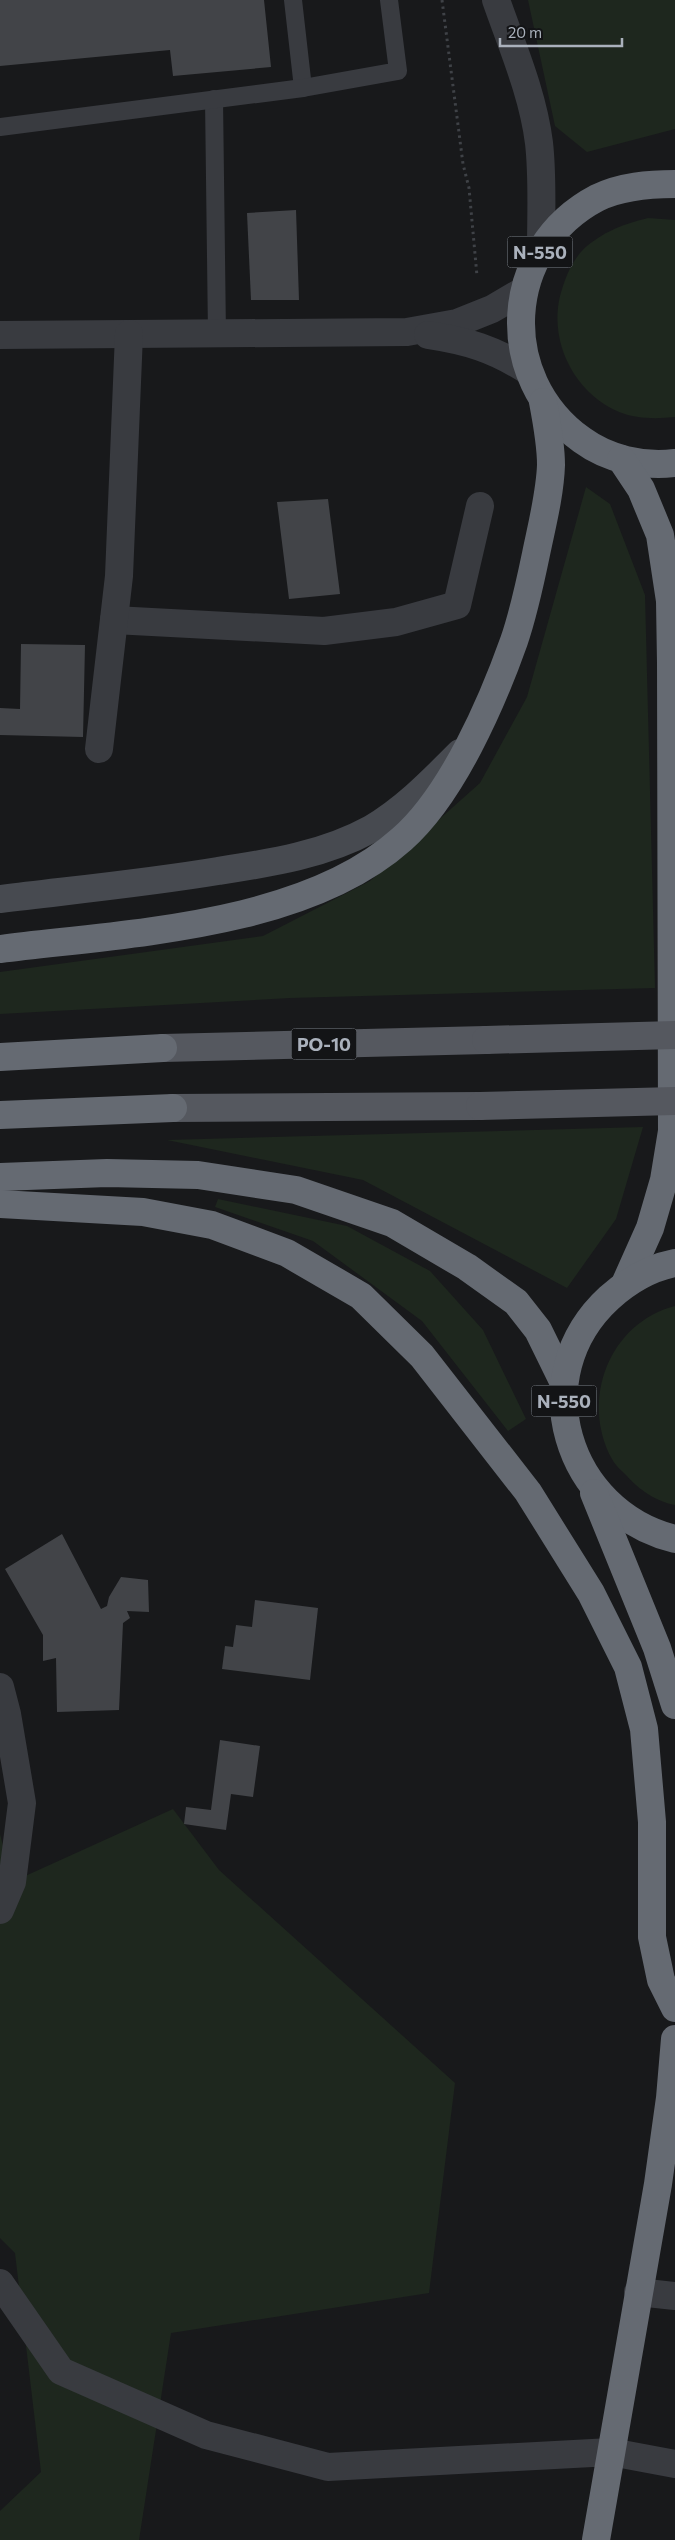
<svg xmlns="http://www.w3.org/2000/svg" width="675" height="2540" font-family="Commissioner,sans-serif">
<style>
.green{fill:#1e271e}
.building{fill:#424448}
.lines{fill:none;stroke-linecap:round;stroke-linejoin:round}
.path{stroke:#3f4247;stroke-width:3;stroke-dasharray:2.5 4;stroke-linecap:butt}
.lane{stroke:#393b40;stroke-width:18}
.street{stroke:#393b40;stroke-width:28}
.secondary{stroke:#474a50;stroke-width:28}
.primary{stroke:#55585f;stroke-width:28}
.highway{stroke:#656a72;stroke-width:28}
.primary-bridge{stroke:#55585f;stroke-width:28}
.labels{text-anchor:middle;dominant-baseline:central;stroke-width:4;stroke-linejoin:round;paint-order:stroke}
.shield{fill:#131416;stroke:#7d828a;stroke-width:1}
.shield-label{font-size:18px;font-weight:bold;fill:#aab1bc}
</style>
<rect width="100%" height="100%" fill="#18191b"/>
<g class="green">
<path d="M528 0H675V129L587 152 555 126Z"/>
<path d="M648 218 675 220V417C656 419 637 419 619 412 574 393 549 342 560 296 565 278 572 259 587 246 607 230 624 224 648 218Z"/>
<path d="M586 487 610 504 645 595 655 988 290 998 0 1014V972L263 936 370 881 480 783 527 697Z"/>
<path d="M643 1127 616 1219 567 1288 363 1180 167 1140Z"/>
<path d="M218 1199 347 1226 430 1271 483 1330 526 1419 508 1431 422 1321 313 1241 215 1207Z"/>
<path d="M675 1306V1505C657 1502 638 1489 627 1476 622 1471 615 1465 612 1459 580 1400 609 1323 675 1306Z"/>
<path d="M173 1809 219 1870 455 2083 429 2293 171 2333 139 2540H0V2511L41 2472 15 2253 0 2238V1834L12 1882Z"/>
</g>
<g class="building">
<path d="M0 0H264L271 67 173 76 170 50 0 66Z"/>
<path d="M296 210 299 300H251L247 213Z"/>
<path d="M328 499 340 594 289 599 277 502Z"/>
<path d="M21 644 85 645 83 737 0 735V708L20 709Z"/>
<path d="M62 1534 101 1609 107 1606 109 1597 121 1577 148 1580 149 1612 127 1611 130 1618 123 1623 119 1710 57 1712 56 1658 43 1661V1635L5 1569Z"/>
<path d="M255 1600 318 1608 310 1680 222 1669 225 1646 233 1647 236 1625 252 1627Z"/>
<path d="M220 1740 260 1746 253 1797 231 1794 226 1830 184 1824 186 1807 211 1810Z"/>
</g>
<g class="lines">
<path class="path" d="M442 0 463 164 469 188 477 276"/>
<g class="lane">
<path d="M293 0 303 88"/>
<path d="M214 99 217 335"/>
<path d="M0 127 303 88 398 71 389 0"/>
</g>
<g class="street">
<path d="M496 0C512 46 533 94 539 143 543 178 541 214 541 249"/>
<path d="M0 335 407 332 457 323 492 309 523 291"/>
<path d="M428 335C468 341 493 349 527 370"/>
<path d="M114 620 324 631 396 622 457 605 480 506"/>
<path d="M99 749 119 576 129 334"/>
<path d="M0 1687 7 1714 22 1803 12 1882 0 1910"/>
<path d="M0 2283 61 2371 206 2435 328 2467 611 2452 675 2464"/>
<path d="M638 2292 675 2296"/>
</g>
<path class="secondary" d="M0 899C73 890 146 883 218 871 270 863 324 855 371 829 405 809 432 781 460 753"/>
<g class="primary">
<path d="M163 1048 486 1040"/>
<path d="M173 1108 480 1106"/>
</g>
<g class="highway">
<path d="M675 184C649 184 621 186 597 198 502 248 495 378 582 440 608 459 643 467 675 463"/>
<path d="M621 459 641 489 660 535 670 601 671 663 672 1131 664 1180 650 1228 625 1284"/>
<path d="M0 949C126 933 304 927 402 839 452 795 492 703 514 641 524 612 530 583 536 554 542 525 550 494 551 465 551 444 547 423 543 402"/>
<path d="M0 1057 163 1048"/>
<path d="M0 1115 173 1108"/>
<path d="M0 1177 107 1173 198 1175 296 1190 392 1223 467 1267 516 1302 538 1330 564 1383"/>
<path d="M0 1204 143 1212 212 1225 287 1253 361 1296 422 1356 528 1492 591 1593 628 1667 644 1729 652 1822V1937L661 1980 675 2008"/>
<path d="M675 1263C649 1268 629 1280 609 1298 524 1376 566 1512 675 1539"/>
<path d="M594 1493 657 1648 675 1705"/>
<path d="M596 2540 658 2184 670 2098 675 2039"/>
</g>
<g class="primary-bridge">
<path d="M486 1040 675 1035"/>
<path d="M480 1106 675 1101"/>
</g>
</g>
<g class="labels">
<g class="shield">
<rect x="507.5" y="236.5" width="65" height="31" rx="4"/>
<rect x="291.5" y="1028.5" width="65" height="31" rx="4"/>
<rect x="531.5" y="1385.5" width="65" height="31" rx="4"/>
</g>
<g class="shield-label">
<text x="540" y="252">N-550</text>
<text x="324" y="1044">PO-10</text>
<text x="564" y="1401">N-550</text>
</g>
</g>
<path d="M500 38v8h122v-8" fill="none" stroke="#aab1bc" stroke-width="2.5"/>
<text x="508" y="38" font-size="15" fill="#aab1bc" stroke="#131416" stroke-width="4" paint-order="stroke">20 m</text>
</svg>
